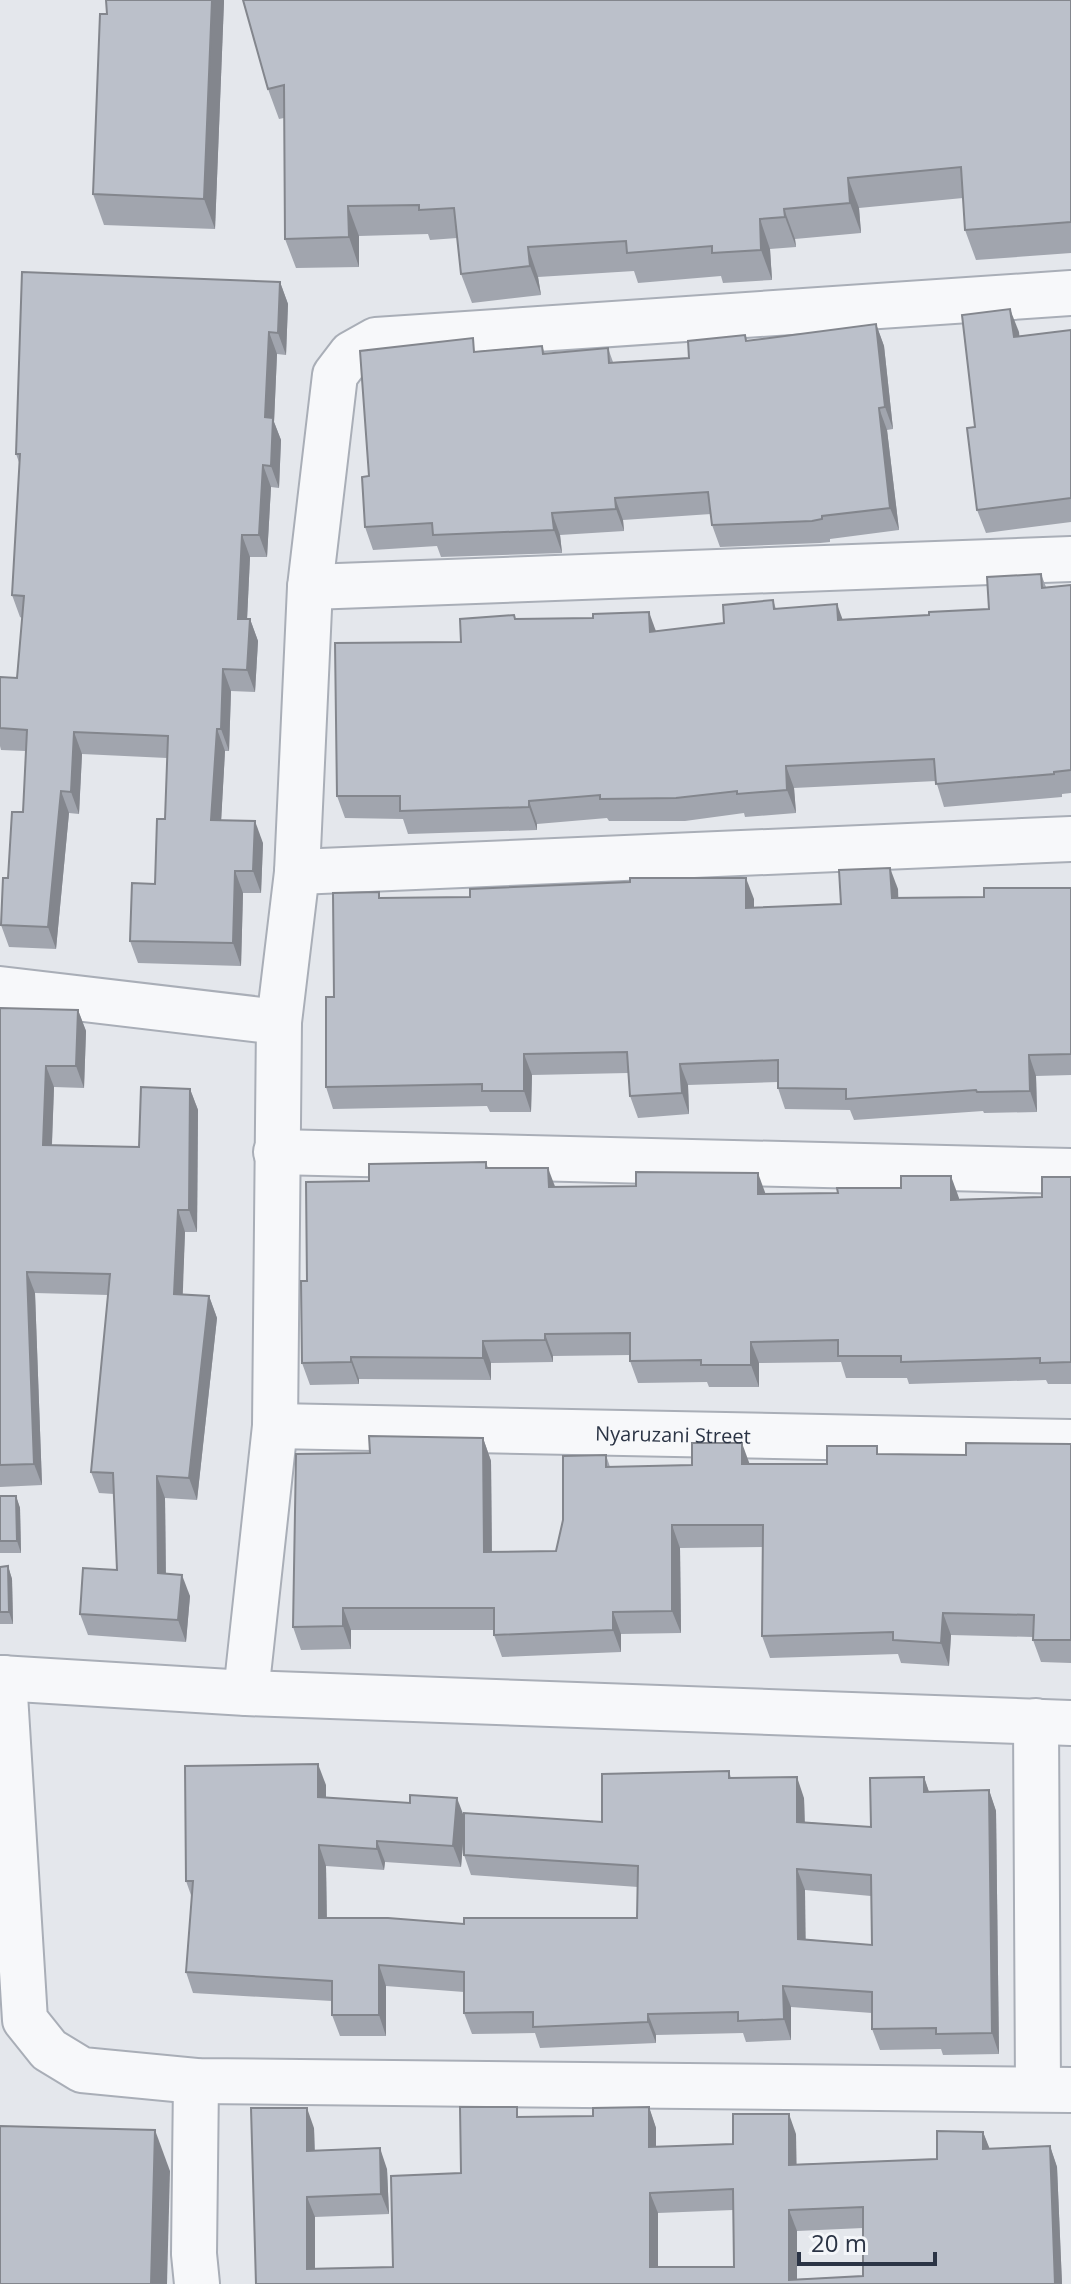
<svg xmlns="http://www.w3.org/2000/svg" width="1071" height="2284" font-family="'Open Sans',sans-serif">
<style>
.lines{fill:none;stroke-linecap:round;stroke-linejoin:round}
.minor-casing{stroke:#a9aeb7;stroke-width:48}
.minor{stroke:#f7f8fa;stroke-width:44}
.wall{fill:#a1a5ae;fill-rule:evenodd}
.shaded-wall{fill:#83868d}
.building{fill:#bbc0ca;stroke:#83868d;stroke-width:2;fill-rule:evenodd}
.labels{text-anchor:middle;dominant-baseline:central;stroke-width:6;stroke-linejoin:round;paint-order:stroke}
.street-label{font-size:20px;fill:#2b3445;stroke:#f4f6f9}
</style>
<rect width="100%" height="100%" fill="#e4e7ec"/>
<g class="lines">
<defs>
<g id="minor">
<path d="M310 587 1071 559"/>
<path d="M297 872 1071 839"/>
<path d="M0 989 279 1022"/>
<path d="M276 1152 1071 1171"/>
<path id="s1" d="M275 1426 1071 1442"/>
<path d="M0 1678 246 1693 1071 1723"/>
<path d="M4 1678 25 2020 49 2050 82 2070 196 2081 1071 2090"/>
<path d="M246 1693 275 1426 279 1022 297 872 310 587 335 375 351 354 376 340 1071 293"/>
<path d="M1036 1721 1038 2088"/>
<path d="M196 2081 194 2254 197 2284"/>
</g>
</defs>
<use href="#minor" class="minor-casing"/>
<use href="#minor" class="minor"/>
</g>
<g class="wall">
<path d="M224 0 215 229 104 225 93 194Z"/>
<path d="M243 0H1071V253L976 260 965 230 963 198 859 208 861 233 795 239 796 247 770 249 772 280 723 283 721 276 638 283 634 271 538 277 541 295 472 303 461 274 457 238 430 240 428 234 359 236V267L296 268 285 239 284 118 279 119 268 89Z"/>
<path d="M280 282 288 304 286 355 277 354 274 422 281 440 279 488 271 487 267 557H250L247 619H250L258 641 255 692 231 691 229 751H225L221 820 263 843 261 893H243L241 966 138 963 130 941 155 884 165 819 167 758 82 754 79 814 69 813 56 949 9 947 1 925 8 878 23 812 26 751 1 750 0 746V677L17 678 22 618 20 617 12 595 20 465 16 454Z"/>
<path d="M876 324 884 346 893 429 887 430 899 530 830 539V542L820 543 720 547 712 525 711 514 623 520 624 531 560 535 562 553 441 557 437 546 373 550 365 527 369 476 478 351 542 346 545 354 608 348 613 362 689 358 747 341Z"/>
<path d="M1071 330V522L986 533 977 510 975 427 1019 332V336Z"/>
<path d="M1041 574 1046 587 1071 585V793L1062 794V797L944 807 936 781 794 788 796 813 745 817 744 813 685 821H609L607 818 537 824V830L408 834 403 819 345 818 337 796 461 642 516 619 656 631 724 623 773 600 776 609 843 619 929 615 989 609Z"/>
<path d="M1071 888V1075L1036 1076 1037 1112 984 1113 983 1111 854 1120 850 1110 785 1109 778 1088V1082L688 1085 689 1114 638 1118 630 1096 628 1073 532 1075 531 1112H490L487 1106 333 1109 326 1087 334 997 379 892 380 898 754 899V907L841 904 898 889V898L984 897Z"/>
<path d="M0 1008 78 1010 86 1031 84 1088 54 1087 52 1145 139 1147 190 1089 198 1110 197 1232H185L182 1295 209 1296 217 1318 197 1500 165 1498 166 1574 190 1596 186 1642 88 1635 80 1614 117 1570 114 1494 99 1493 91 1472 108 1295 35 1293 42 1485 0 1487Z"/>
<path d="M486 1162 488 1168 555 1187 766 1194 959 1198V1200L1042 1197 1071 1177V1384H1048L1046 1380 909 1384 907 1378H846L841 1362 759 1363V1387H709L707 1382 638 1383 630 1361V1355L553 1356V1362L491 1363V1380L359 1379V1384L310 1385 302 1363 307 1281 369 1181Z"/>
<path d="M483 1438 491 1461 492 1552 556 1551 606 1455 610 1467 749 1464H827L880 1454 966 1455 1071 1444V1663L1041 1662 1033 1640V1637L951 1635 949 1666 901 1663 898 1654 770 1658 762 1636 763 1547 680 1548 681 1633 621 1634V1652L502 1657 494 1635V1630H351V1649L301 1650 293 1627 370 1453Z"/>
<path d="M0 1496H16L20 1508 21 1553H0Z"/>
<path d="M8 1566 12 1579 13 1624H0V1567Z"/>
<path d="M729 1771 731 1778 804 1798 805 1822 871 1827 924 1777 929 1792 989 1790 996 1811 999 2054 943 2055 941 2049 880 2050 872 2029V2013L791 2007V2040L746 2042 743 2033 656 2035V2043L540 2048 535 2033 472 2034 464 2013V1992L386 1986V2036H340L332 2015V2001L193 1993 186 1972 192 1898 186 1881 326 1785V1798L464 1816 602 1822ZM464 1834V1855L471 1875 638 1887 637 1918 464 1924 327 1918 326 1866 384 1870 385 1862 461 1867ZM805 1890 871 1896 872 1945 805 1939Z"/>
<path d="M649 2107 656 2128V2147L733 2144 796 2134V2164L937 2159 983 2132 989 2149 1050 2146 1057 2167 1062 2284H256L314 2128 315 2151 387 2169 389 2214 315 2217V2268L393 2267 461 2173 520 2117 593 2116ZM733 2210 734 2267H658V2213ZM863 2228V2276L797 2279V2231Z"/>
</g>
<g class="shaded-wall">
<path d="M212 0H224V2L215 229 204 199Z"/>
<path d="M848 178 859 208 861 233 850 203Z"/>
<path d="M348 206 359 236V267L349 237Z"/>
<path d="M784 209 795 239 796 247 785 217Z"/>
<path d="M760 219 770 249 772 280 761 250Z"/>
<path d="M528 247 538 277 541 295 530 266Z"/>
<path d="M280 282 288 304 286 355 278 333Z"/>
<path d="M1010 309 1019 332 1022 360 1014 337Z"/>
<path d="M876 324 884 346 893 429 885 407Z"/>
<path d="M269 332 277 354 274 422 281 440 279 488 271 466 265 417Z"/>
<path d="M879 408 887 430 899 530 890 508Z"/>
<path d="M263 465 271 487 267 557 259 535Z"/>
<path d="M615 498 623 520 624 531 616 509Z"/>
<path d="M552 513 560 535 562 553 554 530Z"/>
<path d="M242 535 250 557 246 641 238 619Z"/>
<path d="M837 604 845 626 838 620Z"/>
<path d="M649 612 657 634 650 632Z"/>
<path d="M250 619 258 641 255 692 247 670Z"/>
<path d="M223 669 231 691 229 751 221 729Z"/>
<path d="M217 729 225 751 220 842 211 820Z"/>
<path d="M74 732 82 754 79 814 71 792Z"/>
<path d="M786 766 794 788 796 813 787 790Z"/>
<path d="M61 791 69 813 56 949 48 927Z"/>
<path d="M529 801 537 824V830L529 807Z"/>
<path d="M255 821 263 843 261 893 253 871Z"/>
<path d="M890 868 898 889 899 919 892 898Z"/>
<path d="M235 871 243 893 241 966 233 943Z"/>
<path d="M746 878 754 899V929L746 908Z"/>
<path d="M78 1010 86 1031 84 1088 76 1066Z"/>
<path d="M524 1054 532 1075 531 1112 524 1091Z"/>
<path d="M1029 1055 1036 1076 1037 1112 1030 1091Z"/>
<path d="M680 1064 688 1085 689 1114 682 1093Z"/>
<path d="M46 1066 54 1087 51 1166 43 1145Z"/>
<path d="M190 1089 198 1110 197 1232 189 1210Z"/>
<path d="M548 1168 556 1189 549 1187Z"/>
<path d="M758 1173 766 1195 758 1194Z"/>
<path d="M951 1176 959 1198V1222L951 1200Z"/>
<path d="M178 1210 185 1232 182 1316 174 1294Z"/>
<path d="M27 1272 35 1293 42 1485 34 1464Z"/>
<path d="M209 1296 217 1318 197 1500 189 1478Z"/>
<path d="M545 1334 553 1356V1362L545 1340Z"/>
<path d="M483 1341 491 1363V1380L483 1358Z"/>
<path d="M751 1342 759 1363V1387L751 1365Z"/>
<path d="M351 1357 359 1379V1384L351 1362Z"/>
<path d="M483 1438 491 1461 492 1574 484 1552Z"/>
<path d="M742 1443 750 1465 742 1464Z"/>
<path d="M157 1476 165 1498 166 1595 158 1573Z"/>
<path d="M16 1496 20 1508 21 1553 17 1541Z"/>
<path d="M672 1525 680 1548 681 1633 672 1611Z"/>
<path d="M8 1566 12 1579 13 1624 9 1612Z"/>
<path d="M182 1575 190 1596 186 1642 178 1620Z"/>
<path d="M343 1608 351 1630V1649L343 1626Z"/>
<path d="M613 1612 621 1634V1652L613 1630Z"/>
<path d="M943 1613 951 1635 949 1666 941 1643Z"/>
<path d="M318 1764 326 1785V1818L318 1797Z"/>
<path d="M797 1777 804 1798 805 1842 797 1822Z"/>
<path d="M924 1777 931 1798 924 1792Z"/>
<path d="M989 1790 996 1811 999 2054 992 2033Z"/>
<path d="M457 1798 465 1819 461 1867 453 1846Z"/>
<path d="M377 1841 385 1862 384 1870 377 1849Z"/>
<path d="M319 1845 326 1866 327 1939 319 1918Z"/>
<path d="M797 1869 805 1890 806 1960 798 1939Z"/>
<path d="M379 1965 386 1986V2036L379 2015Z"/>
<path d="M783 1986 791 2007V2040L784 2019Z"/>
<path d="M648 2014 656 2035V2043L648 2022Z"/>
<path d="M649 2107 656 2128V2168L649 2147Z"/>
<path d="M307 2108 314 2128 315 2172 307 2151Z"/>
<path d="M789 2114 796 2134 797 2185 789 2165Z"/>
<path d="M155 2130 170 2171 167 2284H151Z"/>
<path d="M983 2132 991 2152 983 2149Z"/>
<path d="M1050 2146 1057 2167 1062 2284H1055Z"/>
<path d="M380 2148 387 2169 389 2214 381 2194Z"/>
<path d="M650 2193 658 2213V2284L650 2267Z"/>
<path d="M307 2197 315 2217V2284L307 2269Z"/>
<path d="M789 2210 797 2231V2284L789 2280Z"/>
</g>
<g class="building">
<path d="M106 0H212L204 199 93 194 100 14H107Z"/>
<path d="M243 0H1071V222L965 230 961 167 848 178 850 203 784 209 785 217 760 219 761 250 712 253V246L627 253 626 241 528 247 530 266 461 274 454 208 419 210V205L348 206 349 237 285 239 284 85 268 89Z"/>
<path d="M22 272 280 282 278 333 269 332 265 417 273 418 271 466 263 465 259 535H242L238 619H250L247 670 223 669 221 729H217L211 820 255 821 253 871H235L233 943 130 941 132 883 155 884 157 819H165L168 736 74 732 71 792 61 791 48 927 1 925 3 878H8L12 812H23L27 730 0 728V677L17 678 24 596 12 595 20 454H16Z"/>
<path d="M1010 309 1014 337 1071 330V498L977 510 967 428 975 427 962 315Z"/>
<path d="M876 324 885 407 879 408 890 508 822 516V519L812 521 712 525 708 492 615 498 616 509 552 513 554 530 433 535 432 523 365 527 362 477 369 476 360 351 473 338 474 352 542 346 543 354 608 348 609 363 689 358 688 341 745 335 746 341Z"/>
<path d="M1041 574 1042 588 1071 585V770L1054 772V774L936 784 934 759 786 766 787 790 737 794V791L676 798 600 799V795L529 801V807L400 811V796H337L335 643 461 642 460 619 514 615 515 619 593 618V614L649 612 650 632 724 623 723 605 773 600 774 609 837 604 838 620 929 615V612L989 609 987 577Z"/>
<path d="M890 868 892 898 984 897V888H1071V1054L1029 1055 1030 1091 977 1092 976 1090 846 1099V1089L778 1088V1060L680 1064 682 1093 630 1096 627 1052 524 1054V1091H482V1084L326 1087V997H334L333 893 379 892V898L470 897V889L630 882V878H746V908L841 904 839 870Z"/>
<path d="M0 1008 78 1010 76 1066H46L43 1145 139 1147 141 1087 190 1089 189 1210H178L174 1294 209 1296 189 1478 157 1476 158 1573 182 1575 178 1620 80 1614 83 1568 117 1570 113 1473 91 1472 110 1274 27 1272 34 1464 0 1465Z"/>
<path d="M486 1162V1168H548L549 1187 636 1186V1172L758 1173V1194L838 1193 837 1188H901V1176H951V1200L1042 1197V1177H1071V1362L1040 1363V1358L901 1362V1356H838V1340L751 1342V1365H701V1360L630 1361V1333L545 1334V1340L483 1341V1358L351 1357V1362L302 1363 301 1281H307L306 1182 369 1181V1164Z"/>
<path d="M369 1436 483 1438 484 1552 556 1551 563 1520V1456L606 1455V1467L692 1465V1443H742V1464H827V1446H877V1454L966 1455V1443L1071 1444V1640H1033L1034 1615 943 1613 941 1643 893 1640V1632L762 1636 763 1525H672V1611L613 1612V1630L494 1635V1608H343V1626L293 1627 296 1454 370 1453Z"/>
<path d="M0 1496H16L17 1541H0Z"/>
<path d="M8 1566 9 1612H0V1567Z"/>
<path d="M318 1764V1797L410 1803V1795L457 1798 453 1846 377 1841V1849L319 1845V1918H388L464 1924V1918H637L638 1866 464 1855V1813L602 1822V1774L729 1771V1778L797 1777V1822L871 1827 870 1778 924 1777V1792L989 1790 992 2033 936 2034V2028L872 2029V1992L783 1986 784 2019 738 2021V2012L648 2014V2022L533 2027V2012L464 2013V1972L379 1965V2015H332V1981L186 1972 193 1881H186L185 1766ZM797 1869 871 1875 872 1945 798 1939Z"/>
<path d="M460 2107H517V2117L593 2116V2108L649 2107V2147L733 2144V2114H789V2165L937 2159V2131L983 2132V2149L1050 2146 1055 2284H256L251 2108H307V2151L380 2148 381 2194 307 2197V2269L393 2267 391 2176 461 2173ZM733 2189 734 2267H650V2193ZM863 2207V2276L789 2280V2210Z"/>
<path d="M0 2126 155 2130 151 2284H0Z"/>
</g>
<g class="labels">
<g class="street-label">
<text stroke="none"><textPath href="#s1" startOffset="398">Nyaruzani Street</textPath></text>
</g>
</g>
<path d="M799 2252v12h136v-12" fill="none" stroke="#2b3445" stroke-width="4"/>
<text x="811" y="2252" font-size="24" fill="#2b3445" stroke="#f4f6f9" stroke-width="6" paint-order="stroke">20 m</text>
</svg>
